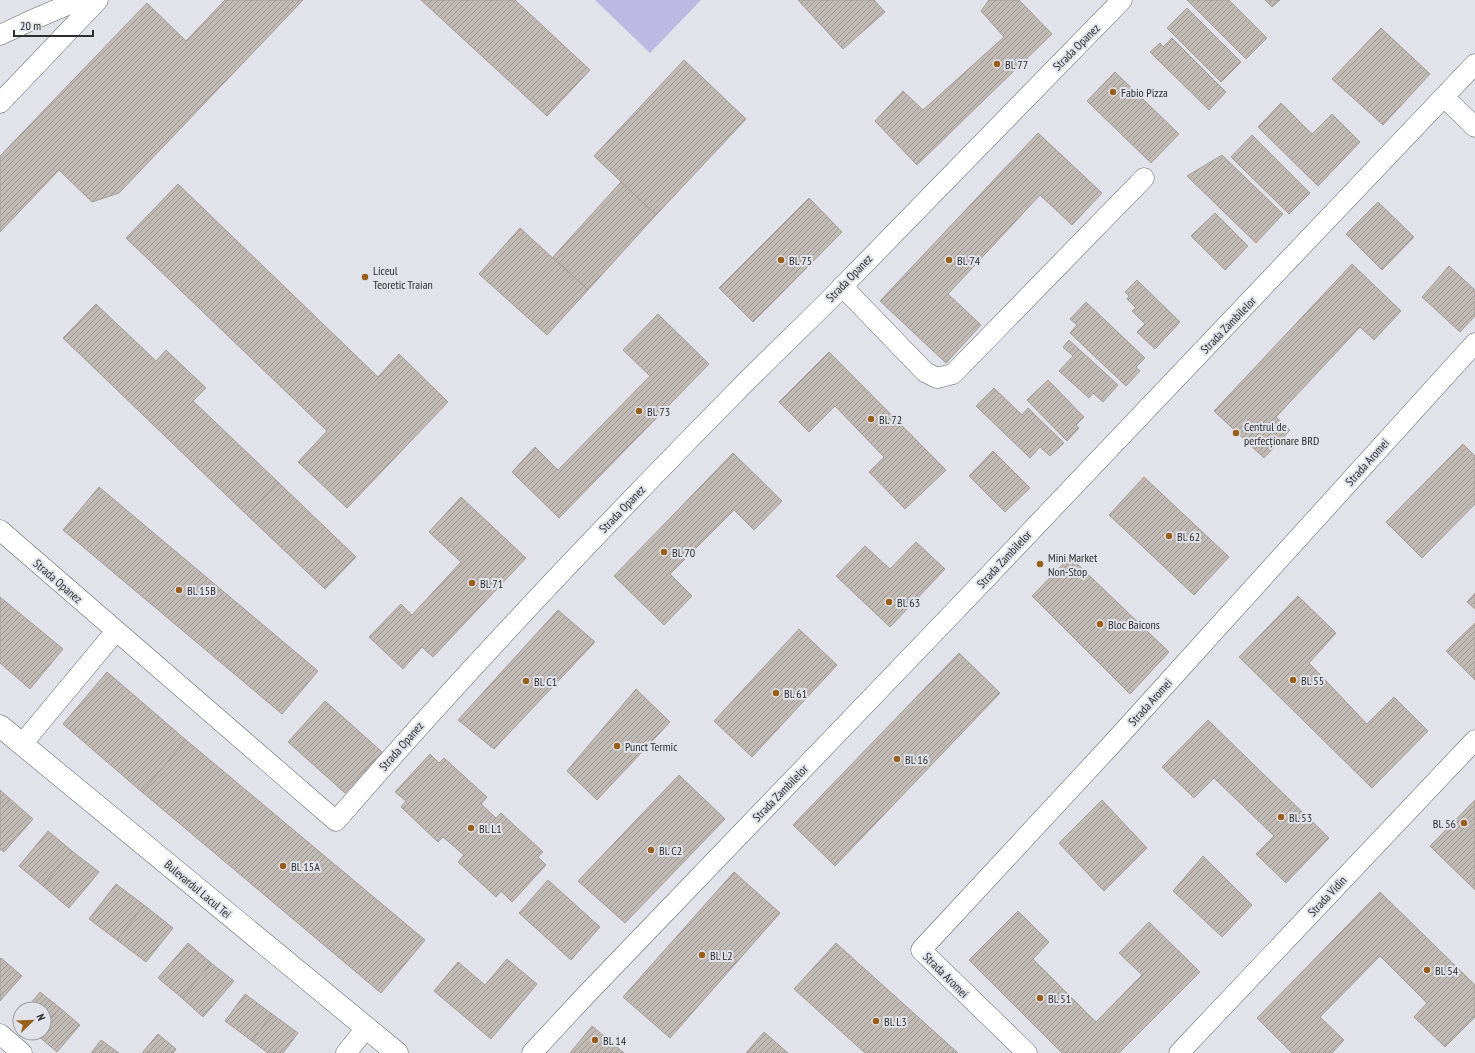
<svg xmlns="http://www.w3.org/2000/svg" width="1475" height="1053" font-family="'PT Sans Narrow',sans-serif">
<style>
.park{fill:#bcbae3}
.building{fill:url(#building-hatch);stroke:#a49e98}
.lines{fill:none;stroke-linecap:round;stroke-linejoin:round}
.street-casing{stroke:#616168;stroke-width:21}
.secondary-casing{stroke:#616168;stroke-width:23}
.street{stroke:#fff;stroke-width:20}
.secondary{stroke:#fff;stroke-width:22}
.poi-dot{fill:#975f19;stroke:#e2e2ea;stroke-width:1.5}
.labels{text-anchor:middle;dominant-baseline:central;stroke-width:4;stroke-linejoin:round;paint-order:stroke}
.street-label{font-size:12px;fill:#2d2d30;stroke:#e2e2ea}
.poi-label{font-size:12px;fill:#2d2d30;stroke:#e2e2ea;text-anchor:start}
</style>
<defs>
<pattern id="building-hatch" width="6" height="6" patternUnits="userSpaceOnUse"><rect width="6" height="6" fill="#c1bab4"/><path d="M-1 1l2-2M0 6l6-6M5 7l2-2" fill="none" stroke="#9d9893"/></pattern>
</defs>
<rect width="100%" height="100%" fill="#e2e2ea"/>
<path class="park" d="M595 0H701L650 53Z"/>
<g class="building">
<path d="M225 0H303L119 193 92 202 59 170 0 232V156L147 3 186 41Z"/>
<path d="M421 0H515L590 70 547 116Z"/>
<path d="M798 0H874L885 12 843 49Z"/>
<path d="M989 0H1019L1052 34 917 165 875 121 903 91 923 110 1004 37 981 11Z"/>
<path d="M1187 0H1229L1267 38 1246 59Z"/>
<path d="M1265 0H1280L1272 7Z"/>
<path d="M1187 8 1241 62 1221 82 1167 28Z"/>
<path d="M1381 28 1430 74 1383 125 1332 79Z"/>
<path d="M1172 38 1226 92 1209 110 1150 52 1160 43 1163 47Z"/>
<path d="M684 60 746 119 656 215 594 156Z"/>
<path d="M1115 72 1179 134 1151 163 1087 101Z"/>
<path d="M1281 103 1312 134 1332 114 1360 142 1318 186 1258 127Z"/>
<path d="M1038 133 1102 193 1072 225 1040 195 948 294 981 325 946 363 880 301Z"/>
<path d="M1252 135 1310 193 1289 214 1231 157Z"/>
<path d="M1222 155 1283 214 1256 243 1187 176Z"/>
<path d="M621 182 656 215 588 290 553 257Z"/>
<path d="M178 184 378 377 399 354 448 402 347 508 298 462 327 431 126 238Z"/>
<path d="M809 198 842 232 753 322 719 288Z"/>
<path d="M1378 202 1414 237 1382 270 1346 234Z"/>
<path d="M1215 213 1248 246 1225 270 1191 236Z"/>
<path d="M520 228 588 290 547 335 479 274Z"/>
<path d="M1352 264 1401 311 1374 340 1360 327 1276 417 1290 430 1264 458 1214 411Z"/>
<path d="M1449 266 1475 290V316L1460 332 1422 297Z"/>
<path d="M1137 280 1180 322 1155 349 1137 332 1145 324 1132 311 1136 308 1127 299 1129 296 1125 292Z"/>
<path d="M1086 302 1145 358 1136 367 1140 371 1126 386 1070 333 1077 325 1070 319Z"/>
<path d="M96 304 156 361 166 350 206 388 193 401 278 482 247 515 63 338Z"/>
<path d="M658 314 709 364 559 518 512 472 535 447 558 470 650 376 623 350Z"/>
<path d="M1069 340 1118 385 1103 402 1093 393 1089 398 1059 371 1073 356 1063 347Z"/>
<path d="M829 352 946 470 905 509 869 472 884 457 835 406 809 432 779 402Z"/>
<path d="M1048 380 1084 417 1076 425 1079 428 1067 441 1027 400Z"/>
<path d="M994 388 1022 415 1028 408 1064 443 1050 456 1040 447 1030 458 976 406Z"/>
<path d="M1463 444 1475 456V504L1422 558 1386 522Z"/>
<path d="M993 451 1030 488 1005 512 969 476Z"/>
<path d="M733 453 782 501 754 530 734 510 670 574 692 596 664 625 614 576Z"/>
<path d="M1144 477 1229 557 1194 595 1109 515Z"/>
<path d="M278 482 356 557 325 589 247 515Z"/>
<path d="M99 487 318 671 282 714 63 530Z"/>
<path d="M461 497 526 558 433 657 422 647 403 669 369 637 401 604 412 615 461 562 429 532Z"/>
<path d="M916 542 945 569 890 627 836 576 865 546 890 569Z"/>
<path d="M1070 557 1169 652 1130 694 1032 596Z"/>
<path d="M1475 593V609L1467 602Z"/>
<path d="M1298 596 1336 633 1309 663 1367 724 1394 697 1428 731 1372 788 1239 657Z"/>
<path d="M0 597 63 649 30 689 0 663Z"/>
<path d="M558 610 595 642 494 749 458 720Z"/>
<path d="M1475 623V680L1446 651Z"/>
<path d="M799 629 837 665 752 757 714 721Z"/>
<path d="M959 653 1000 693 835 866 793 825Z"/>
<path d="M107 672 186 740 142 792 63 724Z"/>
<path d="M636 689 670 722 597 800 567 771Z"/>
<path d="M325 701 382 752 345 793 288 742Z"/>
<path d="M1208 720 1329 838 1286 883 1256 854 1274 836 1214 778 1194 798 1162 767Z"/>
<path d="M186 740 425 940 381 993 142 792Z"/>
<path d="M430 754 439 763 444 758 487 797 481 804 496 818 501 813 543 852 538 857 546 865 512 902 501 891 496 897 458 862 464 855 443 837 438 842 401 807 406 801 395 792Z"/>
<path d="M679 775 725 819 625 923 578 881Z"/>
<path d="M0 790 10 799 0 810Z"/>
<path d="M10 799 33 819 4 852 0 849V810Z"/>
<path d="M1102 800 1147 848 1104 891 1059 843Z"/>
<path d="M1475 800V890L1430 846Z"/>
<path d="M48 831 72 851 43 886 19 866Z"/>
<path d="M72 851 99 872 69 908 43 886Z"/>
<path d="M1203 856 1252 905 1222 937 1173 891Z"/>
<path d="M734 872 780 913 670 1038 623 997Z"/>
<path d="M548 880 600 927 571 960 519 913Z"/>
<path d="M116 884 144 905 117 940 89 919Z"/>
<path d="M1380 892 1475 985V1017L1445 1047 1414 1017 1427 1003 1380 956 1320 1017 1344 1040 1332 1053H1292L1257 1018Z"/>
<path d="M144 905 173 928 146 962 117 940Z"/>
<path d="M1018 911 1049 942 1033 959 1096 1022 1142 975 1119 953 1149 922 1200 972 1119 1053H1062L969 960Z"/>
<path d="M188 943 211 963 182 998 158 978Z"/>
<path d="M836 943 958 1053H865L794 989Z"/>
<path d="M1 958 22 976 0 1001V959Z"/>
<path d="M507 959 537 984 491 1039 434 991 458 962 485 985Z"/>
<path d="M211 963 234 981 203 1017 182 998Z"/>
<path d="M40 992 60 1008 44 1027V1009H26Z"/>
<path d="M245 994 272 1014 252 1041 225 1021Z"/>
<path d="M60 1008 80 1025 57 1052 37 1035 39 1033H44V1027Z"/>
<path d="M272 1014 298 1033 283 1053H268L252 1041Z"/>
<path d="M592 1026 624 1053H570Z"/>
<path d="M764 1032 788 1053H746Z"/>
<path d="M158 1034 176 1049 173 1053H142Z"/>
<path d="M101 1040 119 1053H91Z"/>
</g>
<g class="lines">
<defs>
<g id="street">
<path d="M0 35 32 20 79 0"/>
<path d="M1444 97 1475 127"/>
<path d="M0 103 98 0"/>
<path d="M842 286 925 372 937 378 953 374 1144 178"/>
<path d="M0 530 336 821C463 674 597 533 733 395 769 358 807 323 843 286 936 190 1029 95 1122 0"/>
<path d="M22 744 116 631"/>
<path d="M0 1034 22 1053"/>
<path d="M346 1053 366 1028"/>
<path d="M532 1053 583 998 953 613 1475 64"/>
<path d="M1027 1053 921 950 1112 744 1475 343"/>
<path d="M1179 1053 1475 740"/>
</g>
<path id="secondary" d="M0 726 397 1053"/>
</defs>
<use href="#street" class="street-casing"/>
<use href="#secondary" class="secondary-casing"/>
<use href="#street" class="street"/>
<use href="#secondary" class="secondary"/>
</g>
<g class="poi-dot">
<circle cx="997" cy="64" r="4"/>
<circle cx="1113" cy="92" r="4"/>
<circle cx="781" cy="260" r="4"/>
<circle cx="949" cy="260" r="4"/>
<circle cx="365" cy="277" r="4"/>
<circle cx="639" cy="411" r="4"/>
<circle cx="871" cy="419" r="4"/>
<circle cx="1236" cy="433" r="4"/>
<circle cx="1169" cy="536" r="4"/>
<circle cx="664" cy="552" r="4"/>
<circle cx="1040" cy="564" r="4"/>
<circle cx="472" cy="583" r="4"/>
<circle cx="179" cy="590" r="4"/>
<circle cx="889" cy="602" r="4"/>
<circle cx="1100" cy="624" r="4"/>
<circle cx="1293" cy="680" r="4"/>
<circle cx="526" cy="681" r="4"/>
<circle cx="776" cy="693" r="4"/>
<circle cx="617" cy="746" r="4"/>
<circle cx="897" cy="759" r="4"/>
<circle cx="1281" cy="817" r="4"/>
<circle cx="1464" cy="823" r="4"/>
<circle cx="471" cy="828" r="4"/>
<circle cx="651" cy="850" r="4"/>
<circle cx="283" cy="866" r="4"/>
<circle cx="702" cy="955" r="4"/>
<circle cx="1427" cy="970" r="4"/>
<circle cx="1040" cy="998" r="4"/>
<circle cx="876" cy="1021" r="4"/>
<circle cx="595" cy="1040" r="4"/>
</g>
<g class="labels">
<g class="street-label">
<text transform="translate(1076 47) rotate(-45)">Strada Opanez</text>
<text transform="translate(849 278) rotate(-46)">Strada Opanez</text>
<text transform="translate(1228 325) rotate(-46)">Strada Zambilelor</text>
<text transform="translate(1367 462) rotate(-48)">Strada Aromei</text>
<text transform="translate(622 509) rotate(-46)">Strada Opanez</text>
<text transform="translate(1004 559) rotate(-47)">Strada Zambilelor</text>
<text transform="translate(58 581) rotate(41)">Strada Opanez</text>
<text transform="translate(1150 702) rotate(-48)">Strada Aromei</text>
<text transform="translate(401 746) rotate(-49)">Strada Opanez</text>
<text transform="translate(780 793) rotate(-46)">Strada Zambilelor</text>
<text transform="translate(198 889) rotate(40)">Bulevardul Lacul Tei</text>
<text transform="translate(1327 896) rotate(-47)">Strada Vidin</text>
<text transform="translate(946 975) rotate(45)">Strada Aromei</text>
</g>
<g class="poi-label">
<text x="1005" y="64">Bl. 77</text>
<text x="1121" y="92">Fabio Pizza</text>
<text x="789" y="260">Bl. 75</text>
<text x="957" y="260">Bl. 74</text>
<text x="373" y="270">Liceul<tspan x="373" dy="14">Teoretic Traian</tspan></text>
<text x="647" y="411">Bl. 73</text>
<text x="879" y="419">Bl. 72</text>
<text x="1244" y="426">Centrul de<tspan x="1244" dy="14">perfecționare BRD</tspan></text>
<text x="1177" y="536">Bl. 62</text>
<text x="672" y="552">Bl. 70</text>
<text x="1048" y="557">Mini Market<tspan x="1048" dy="14">Non-Stop</tspan></text>
<text x="480" y="583">Bl. 71</text>
<text x="187" y="590">Bl. 15B</text>
<text x="897" y="602">Bl. 63</text>
<text x="1108" y="624">Bloc Baicons</text>
<text x="1301" y="680">Bl. 55</text>
<text x="534" y="681">Bl. C1</text>
<text x="784" y="693">Bl. 61</text>
<text x="625" y="746">Punct Termic</text>
<text x="905" y="759">Bl. 16</text>
<text x="1289" y="817">Bl. 53</text>
<text x="1456" y="823" text-anchor="end">Bl. 56</text>
<text x="479" y="828">Bl. L1</text>
<text x="659" y="850">Bl. C2</text>
<text x="291" y="866">Bl. 15A</text>
<text x="710" y="955">Bl. L2</text>
<text x="1435" y="970">Bl. 54</text>
<text x="1048" y="998">Bl. 51</text>
<text x="884" y="1021">Bl. L3</text>
<text x="603" y="1040">Bl. 14</text>
</g>
</g>
<g transform="translate(32 1021) rotate(67)"><circle r="19" fill="#e2e2ea" stroke="#9a9aa0"/>
<path d="M0-3L7 15L0 10L-7 15Z" fill="#975f19"/>
<text y="-6" font-size="11" font-weight="bold" text-anchor="middle" fill="#2d2d30">N</text>
</g>
<path d="M14 30v6h79v-6" fill="none" stroke="#2d2d30" stroke-width="2"/>
<text x="20" y="30" font-size="12" fill="#2d2d30" stroke="#e2e2ea" stroke-width="3" paint-order="stroke">20 m</text>
</svg>
